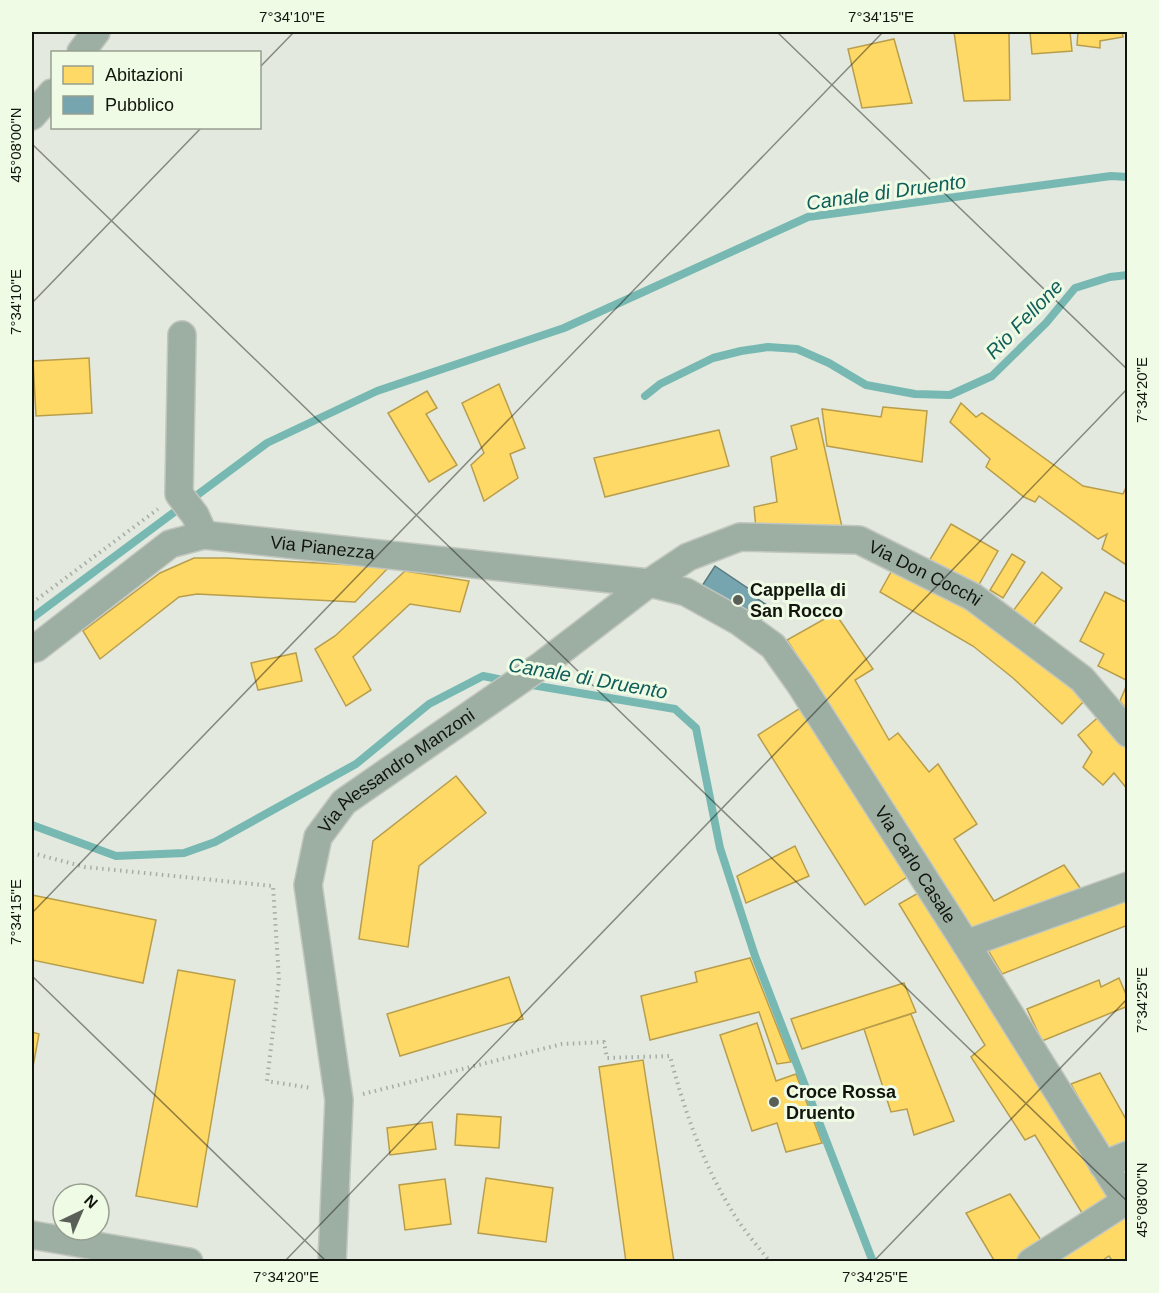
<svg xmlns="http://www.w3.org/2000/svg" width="1159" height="1293" font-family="Arial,sans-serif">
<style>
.homes{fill:#ffd966;stroke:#b89e4c;stroke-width:1.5}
.public{fill:#76a5af;stroke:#587a7f;stroke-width:1.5}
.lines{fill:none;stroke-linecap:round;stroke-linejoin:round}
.stream{stroke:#77b9b2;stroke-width:8}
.street-casing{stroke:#c1c6be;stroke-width:30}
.path{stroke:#a4aea6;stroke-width:4;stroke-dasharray:1.5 4.5;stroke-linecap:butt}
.street{stroke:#9daea3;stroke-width:27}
.ticks{fill:none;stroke:#11150e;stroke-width:1.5;stroke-opacity:0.45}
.poi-dot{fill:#5a5f57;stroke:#f0fbe6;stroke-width:2}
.labels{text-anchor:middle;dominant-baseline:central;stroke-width:6;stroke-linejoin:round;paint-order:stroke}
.street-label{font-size:18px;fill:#11150e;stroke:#f0fbe6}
.poi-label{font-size:18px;font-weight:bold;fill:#11150e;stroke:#f0fbe6;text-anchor:start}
.water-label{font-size:20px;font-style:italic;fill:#105e5a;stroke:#f0fbe6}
.neatline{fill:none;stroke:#11150e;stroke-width:2}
.ticks-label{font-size:15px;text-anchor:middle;fill:#11150e}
</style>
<rect width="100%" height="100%" fill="#e3e9de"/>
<g class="homes">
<path d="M954 32H1009L1010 100 964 101Z"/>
<path d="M1030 32H1070L1072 51 1032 54Z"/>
<path d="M1078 32H1122L1123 37 1100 41V48L1077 45Z"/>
<path d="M894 39 912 103 862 108 848 49Z"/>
<path d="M89 358 92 413 36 416 33 361Z"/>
<path d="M499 384 525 448 510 454 518 478 484 501 471 465 484 453 462 403Z"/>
<path d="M427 391 437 408 426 414 457 465 429 482 388 413Z"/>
<path d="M961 403 976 417 982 413 1083 486 1123 494 1128 483V566L1102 549 1107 534 1098 539 1039 496 1035 502 1024 497 986 467 990 459 950 422Z"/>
<path d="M883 407 927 411 922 462 827 446 822 409 881 417Z"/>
<path d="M818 418 842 527 756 529 754 507 777 502 771 457 797 449 791 426Z"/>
<path d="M719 430 729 466 605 497 594 458Z"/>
<path d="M951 524 998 551 977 588 929 561Z"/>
<path d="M1012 554 1025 562 1003 598 990 590Z"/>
<path d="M194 558H226L389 567 355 602 197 594 179 597 100 659 83 631 160 573Z"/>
<path d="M896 563 1042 654 1088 697 1062 724 1013 678 973 646 880 592Z"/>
<path d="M405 571 469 581 460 612 410 604 353 657 371 690 346 706 315 649 335 636Z"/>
<path d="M1042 572 1062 588 1033 626 1013 611Z"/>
<path d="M1105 592 1128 603V681L1098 666 1104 654 1080 641Z"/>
<path d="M835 613 873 669 855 680 889 740 898 733 929 772 938 764 977 824 954 839 994 901 1064 865 1083 892 974 933 787 640Z"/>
<path d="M296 653 302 681 258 690 251 663Z"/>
<path d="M1128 682V711L1120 701Z"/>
<path d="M805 705 910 875 865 905 758 735Z"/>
<path d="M1103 713 1128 740V790L1114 773 1103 785 1083 767 1092 752 1078 735Z"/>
<path d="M456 776 486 813 419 866 408 947 359 939 373 841Z"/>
<path d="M795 846 809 876 746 903 737 876Z"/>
<path d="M927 888 1117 1199 1085 1218 1035 1135 1025 1140 971 1057 985 1045 899 904Z"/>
<path d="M1128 891V925L1002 974 985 945Z"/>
<path d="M32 895 156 920 143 983 32 960Z"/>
<path d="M750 958 791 1062 777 1064 759 1012 650 1040 641 996 697 982 695 972Z"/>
<path d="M178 970 235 980 197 1207 136 1196Z"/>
<path d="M509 977 523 1019 400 1056 387 1014Z"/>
<path d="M1119 978 1128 999V1006L1042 1041 1027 1009 1099 980 1101 987Z"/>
<path d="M904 983 916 1012 802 1049 791 1019Z"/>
<path d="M911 1014 954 1121 914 1135 907 1109 891 1112 864 1029Z"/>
<path d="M757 1023 776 1081 796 1074 822 1143 786 1152 777 1123 752 1131 720 1035Z"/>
<path d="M32 1032 39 1034 32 1072Z"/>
<path d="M643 1060 674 1262H626L599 1067Z"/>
<path d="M1100 1073 1128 1123V1147L1109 1155 1071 1084Z"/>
<path d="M457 1114 501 1117 499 1148 455 1145Z"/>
<path d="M432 1122 436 1149 390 1155 387 1128Z"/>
<path d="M486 1178 553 1188 546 1242 478 1233Z"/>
<path d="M445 1179 451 1224 405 1230 399 1185Z"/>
<path d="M1010 1194 1045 1246 1022 1262H995L966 1213Z"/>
<path d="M1128 1214V1262H1113L1109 1256 1100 1262H1048Z"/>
</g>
<path class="public" d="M715 566 752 591 750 594 770 607 759 623 700 589Z"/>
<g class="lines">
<g class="stream">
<path d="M645 396 660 384 713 358 741 351 768 347 797 349 829 363 866 385 915 394 950 395 992 376 1046 323 1075 288 1110 277 1128 275"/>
<path d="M32 618 267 443 377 391 564 328 808 217 1111 176 1128 177"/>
<path d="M526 684 675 709 696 728 720 848 755 956 873 1262"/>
<path d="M32 825 116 856 184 853 215 842 356 764 429 704 483 676 508 681"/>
</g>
<defs>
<g id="street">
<path d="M81 52 96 32"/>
<path d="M32 116 52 93"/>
<path d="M182 335 179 494 195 515 204 535"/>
<path id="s1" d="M32 649 36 648 170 544 204 535 649 583 686 592 740 622 773 646 800 684 966 944 1128 1204"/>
<path d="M966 944 1128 886"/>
<path d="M1103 1165 1128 1155"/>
<path d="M32 1235 189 1262"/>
<path id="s2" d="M332 1262 339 1100 308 885 318 837 344 802 542 665 649 583 688 557 740 537 859 540 973 597 1082 679 1128 733"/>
<path d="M1031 1262 1126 1201"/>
</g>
</defs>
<use href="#street" class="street-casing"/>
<g class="path">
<path d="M32 603 158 509"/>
<path d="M32 853 85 867 273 886 279 980 267 1081 311 1088"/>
<path d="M363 1094 562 1044 604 1042 607 1058 670 1056C684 1109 701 1159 729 1206 740 1226 756 1244 770 1262"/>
</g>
<use href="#street" class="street"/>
</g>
<path class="ticks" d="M777 32 1128 370M260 67 294 32M32 144 1128 1202M32 303 201 128M32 913 883 32M32 976 327 1262M284 1262 1128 388M873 1262 1128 998"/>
<g class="poi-dot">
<circle cx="738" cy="600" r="6"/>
<circle cx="774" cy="1102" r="6"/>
</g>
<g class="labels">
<g class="street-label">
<text stroke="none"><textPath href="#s1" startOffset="328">Via Pianezza</textPath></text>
<text stroke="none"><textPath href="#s2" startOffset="1143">Via Don Cocchi</textPath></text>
<text stroke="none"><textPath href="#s2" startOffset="532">Via Alessandro Manzoni</textPath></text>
<text stroke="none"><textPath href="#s1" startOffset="1058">Via Carlo Casale</textPath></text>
</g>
<g class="poi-label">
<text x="750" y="590">Cappella di<tspan x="750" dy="21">San Rocco</tspan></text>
<text x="786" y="1092">Croce Rossa<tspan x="786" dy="21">Druento</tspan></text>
</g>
<g class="water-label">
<text transform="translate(886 192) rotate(-8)">Canale di Druento</text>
<text transform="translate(1024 319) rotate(-46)">Rio Fellone</text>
<text transform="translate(588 678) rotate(10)">Canale di Druento</text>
</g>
</g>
<rect width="1159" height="1293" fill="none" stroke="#f0fbe6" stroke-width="66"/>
<rect x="51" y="51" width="210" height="78" fill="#f0fbe6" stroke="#979f90" stroke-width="1.5"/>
<rect x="63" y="66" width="30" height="18" fill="#ffd966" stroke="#979f90" stroke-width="1.5"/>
<text x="105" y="81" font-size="18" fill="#11150e">Abitazioni</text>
<rect x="63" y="96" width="30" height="18" fill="#76a5af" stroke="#979f90" stroke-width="1.5"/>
<text x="105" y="111" font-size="18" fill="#11150e">Pubblico</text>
<g transform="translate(81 1212) rotate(44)"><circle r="28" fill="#f0fbe6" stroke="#979f90" stroke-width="1.5"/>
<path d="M0-4.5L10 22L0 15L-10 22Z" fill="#5a5f57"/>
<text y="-9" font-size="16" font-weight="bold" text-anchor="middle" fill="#11150e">N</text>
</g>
<rect x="33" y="33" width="1093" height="1227" class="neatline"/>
<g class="ticks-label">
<text x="292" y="22">7°34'10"E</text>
<text x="881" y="22">7°34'15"E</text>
<text transform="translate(16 145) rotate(-90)" y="5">45°08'00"N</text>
<text transform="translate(16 302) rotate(-90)" y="5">7°34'10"E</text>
<text transform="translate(1142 390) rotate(-90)" y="5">7°34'20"E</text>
<text transform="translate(16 912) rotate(-90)" y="5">7°34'15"E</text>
<text transform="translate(1142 1000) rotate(-90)" y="5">7°34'25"E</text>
<text transform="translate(1142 1200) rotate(-90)" y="5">45°08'00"N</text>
<text x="286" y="1282">7°34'20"E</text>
<text x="875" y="1282">7°34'25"E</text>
</g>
</svg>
